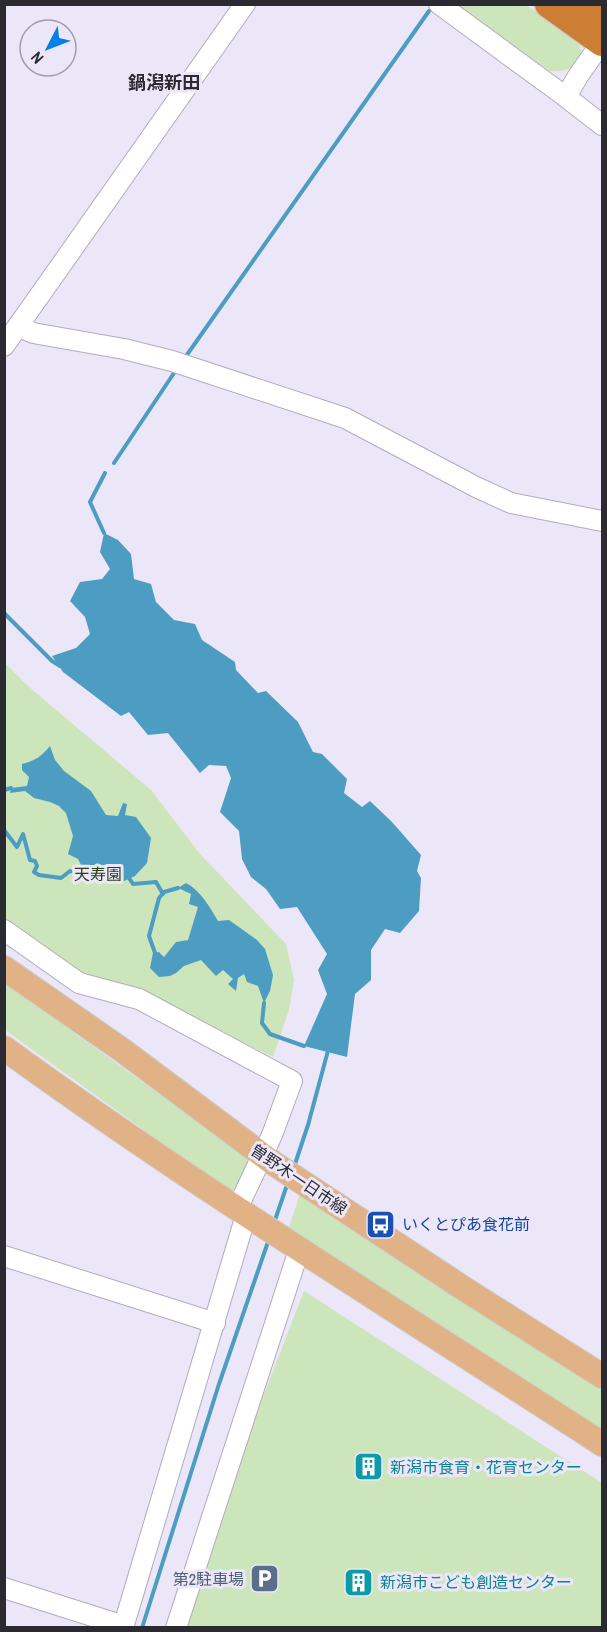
<svg xmlns="http://www.w3.org/2000/svg" width="607" height="1632" font-family="'Archivo Narrow','Noto Sans JP',sans-serif">
<style>
.green{fill:#cce5ba}
.water{fill:#4c9dc1}
.lines{fill:none;stroke-linecap:round;stroke-linejoin:round}
.stream{stroke:#4c9dc1;stroke-width:4}
.minor-casing{stroke:#b1acbd;stroke-width:22}
.major-casing{stroke:#ccccce;stroke-width:26}
.highway-casing{stroke:#ccccce;stroke-width:31}
.minor{stroke:#fff;stroke-width:20}
.major{stroke:#e0b285;stroke-width:24}
.highway{stroke:#cc7e34;stroke-width:28}
.labels{text-anchor:middle;dominant-baseline:central;stroke-width:6;stroke-linejoin:round;paint-order:stroke}
.park-label{font-size:16px;fill:#294013;stroke:#ece7f8}
.street-label{font-size:16px;fill:#2c2a31;stroke:#ece7f8}
.transit-label{font-size:16px;fill:#164399;stroke:#ece7f8;text-anchor:start}
.culture-label{font-size:16px;fill:#0d838f;stroke:#ece7f8;text-anchor:start}
.service-label{font-size:16px;fill:#4e5e75;stroke:#ece7f8;text-anchor:end}
.neighbourhood-label{font-size:18px;font-weight:bold;fill:#2c2a31;stroke:#ece7f8}
</style>
<rect width="100%" height="100%" fill="#ece7f8"/>
<g class="green">
<path d="M453 5H526L577 40 582 53C571 70 571 71 550 71Z"/>
<path d="M4 662 29 687 151 790 200 854 286 944 294 980 289 1010 273 1057 134 990 82 978 5 925Z"/>
<path d="M5 983 252 1161 241 1186 234 1190 223 1187 5 1030Z"/>
<path d="M301 1191 602 1384V1434L288 1230Z"/>
<path d="M304 1291 602 1483V1627L174 1628Z"/>
</g>
<g class="water">
<path d="M104 533 118 540 131 554 134 579 151 584 156 602 174 620 195 624 202 640 235 662 236 670 258 693 266 691 298 722 313 752 322 754 347 779 344 793 362 807 370 801 392 822 421 855 417 871 421 878 419 911 400 933 385 929 371 950V980L355 994 347 1057 304 1046 327 994 318 970 327 954 297 907 280 909 266 889 251 877 242 859 239 831 220 812 231 778 226 766 209 765 200 773 168 733 148 735 129 712 121 716 63 672 52 656 76 648 90 634 85 617 70 601 80 582 102 579 110 569 100 552Z"/>
<path d="M50 746 55 760 64 771 91 791 106 815 118 816 123 803 127 804 125 815 136 817 151 838 147 863 135 876 120 883 105 880 88 873 82 867 78 859 68 854 73 836 66 813 59 806 50 802 34 798 25 791 10 793 11 788 27 786 29 777 22 770V764C35 761 42 756 50 746Z"/>
<path d="M186 883C200 890 210 907 218 921L229 920 257 940 265 949 273 975 270 991 264 1003 258 986 247 982 244 974 238 978 236 991 228 984 233 979 223 970 216 976 201 960 184 966 176 973 170 976 159 977 150 968 153 953 159 952 164 957 176 942 188 940 198 907 189 904 191 894 178 888Z"/>
</g>
<g class="lines">
<g class="stream">
<path d="M184 359 429 11"/>
<path d="M114 463 176 370"/>
<path d="M104 533 90 502 105 473"/>
<path d="M4 613 52 661 60 666"/>
<path d="M4 790 11 788"/>
<path d="M4 830 17 847 23 834 30 860 35 861 37 866 34 872 39 875 61 878 70 871 88 873"/>
<path d="M129 878 133 884 156 882 163 894"/>
<path d="M155 953 149 936 159 898 164 892 178 888"/>
<path d="M264 1003 262 1023 270 1034 304 1046"/>
<path d="M294 1167 308 1125 329 1047"/>
<path d="M274 1223 288 1182"/>
<path d="M142 1628 219 1384 269 1239"/>
</g>
<defs>
<g id="minor">
<path d="M439 4 566 97 602 125"/>
<path d="M566 97 578 76 602 42"/>
<path d="M18 326 33 333 124 349 172 361 345 418 476 487 511 503 602 521"/>
<path d="M4 346 245 4"/>
<path d="M4 930 79 983 139 999 292 1081 272 1135 237 1209"/>
<path d="M4 1256 215 1323"/>
<path d="M4 1588 124 1626"/>
<path d="M123 1628 246 1215"/>
<path d="M176 1628 299 1250"/>
</g>
<g id="major">
<path d="M4 968 122 1050 273 1163 466 1290 602 1376"/>
<path d="M4 1048C198 1189 402 1314 602 1444"/>
</g>
<g id="highway">
<path d="M549 4 602 42"/>
<path d="M586 4 602 16"/>
</g>
</defs>
<use href="#minor" class="minor-casing"/>
<use href="#major" class="major-casing"/>
<use href="#highway" class="highway-casing"/>
<use href="#minor" class="minor"/>
<use href="#major" class="major"/>
<use href="#highway" class="highway"/>
</g>
<defs>
<symbol id="bus-square" viewBox="-11 -11 22 22"><rect x="-9" y="-9" width="18" height="18" rx="4" fill="#1a4fb4" stroke="#ece7f8"/><path d="M-5-6H5V4H4V6H2V4H-2V6H-4V4H-5ZM-3.5-4V0h7V-4ZM-3.5 1.2v1.5H-2V1.2ZM2 1.2v1.5H3.5V1.2Z" fill="#fff"/></symbol>
<symbol id="building-square" viewBox="-11 -11 22 22"><rect x="-9" y="-9" width="18" height="18" rx="4" fill="#0f9aa8" stroke="#ece7f8"/><path d="M-4-6H4V6H1V3H-1V6H-4ZM-2.5-4.3h1.7v1.8h-1.7ZM.8-4.3h1.7v1.8H.8ZM-2.5-1h1.7V.8h-1.7ZM.8-1h1.7V.8H.8Z" fill="#fff"/></symbol>
<symbol id="parking-square" viewBox="-11 -11 22 22"><rect x="-9" y="-9" width="18" height="18" rx="4" fill="#5c6f8a" stroke="#ece7f8"/><path d="M-3.5-5.5H1a3.5 3.5 0 0 1 0 7H-1V5.5H-3.5ZM-1-3.4V-.6H.8a1.4 1.4 0 0 0 0-2.8Z" fill="#fff"/></symbol>
</defs>
<g fill-rule="evenodd">
<use href="#bus-square" x="364" y="1208" width="33" height="33"/>
<use href="#building-square" x="352" y="1450" width="33" height="33"/>
<use href="#parking-square" x="248" y="1562" width="33" height="33"/>
<use href="#building-square" x="342" y="1566" width="33" height="33"/>
</g>
<g class="labels">
<g class="park-label">
<text x="98" y="874">天寿園</text>
</g>
<g class="street-label">
<text transform="translate(299 1179) rotate(34)">曽野木一日市線</text>
</g>
<g class="transit-label">
<text x="402" y="1224">いくとぴあ食花前</text>
</g>
<g class="culture-label">
<text x="390" y="1467">新潟市食育・花育センター</text>
<text x="380" y="1582">新潟市こども創造センター</text>
</g>
<g class="service-label">
<text x="244" y="1579">第2駐車場</text>
</g>
<g class="neighbourhood-label">
<text x="164" y="82">鍋潟新田</text>
</g>
</g>
<rect width="607" height="1632" fill="none" stroke="#2c2a31" stroke-width="12"/>
<g transform="translate(48 48) rotate(228)"><circle r="28" fill="#ece7f8" stroke="#9f9ba8" stroke-width="1.5"/>
<path d="M0-4.5L10 22L0 15L-10 22Z" fill="#047fe5"/>
<text y="-9" font-size="16" font-weight="bold" text-anchor="middle" fill="#2c2a31">N</text>
</g>
</svg>
